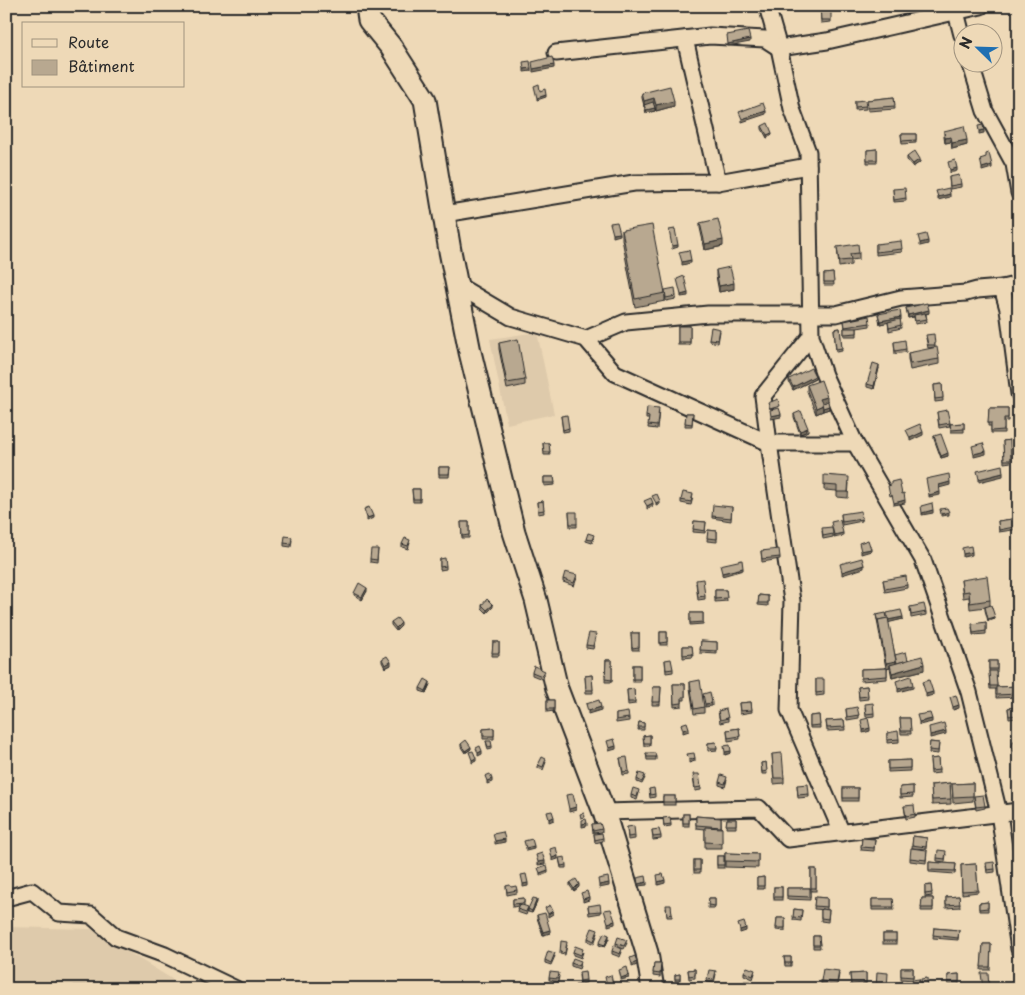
<svg xmlns="http://www.w3.org/2000/svg" width="1025" height="995" font-family="'Playpen Sans',sans-serif">
<style>
.built{fill:#decaab}
.lines{fill:none;stroke-linecap:round;stroke-linejoin:round}
.street-casing{stroke:#2b2b2b;stroke-width:19}
.secondary-casing{stroke:#2b2b2b;stroke-width:25}
.street{stroke:#eed9b7;stroke-width:15}
.secondary{stroke:#eed9b7;stroke-width:21}
.wall{fill:#9e907c;stroke:#2b2b2b}
.shaded-wall{fill:#817665;stroke:#2b2b2b}
.building{fill:#b8a890;stroke:#2b2b2b}
</style>
<rect width="100%" height="100%" fill="#eed9b7"/>
<filter id="ink" filterUnits="userSpaceOnUse"><feTurbulence type="fractalNoise" baseFrequency=".02" numOctaves="2"/><feDisplacementMap in="SourceGraphic" scale="10" xChannelSelector="R" yChannelSelector="G"/><feConvolveMatrix kernelMatrix="1 2 1 2 8 2 1 2 1" color-interpolation-filters="sRGB"/></filter>
<g filter="url(#ink)">
<g class="built">
<path d="M537 332 554 414 507 424 490 339Z"/>
<path d="M6 927 91 929 188 989H6Z"/>
</g>
<g class="lines">
<defs>
<g id="street">
<path d="M767 6 779 48 792 109 808 152 811 336 824 375 855 443 923 560 969 692 999 813 1019 949"/>
<path d="M956 12 962 35"/>
<path d="M685 39 718 182"/>
<path d="M556 53 710 36 765 39 779 48 827 41 981 6"/>
<path d="M970 62 985 111 1014 164 1019 193"/>
<path d="M444 214 634 183 718 182 808 166"/>
<path d="M457 285 511 317 586 339 615 373 769 443H855"/>
<path d="M1002 288 1008 309 1019 394"/>
<path d="M811 336 763 396 769 443 792 601 789 710 842 833"/>
<path d="M586 339 626 322 708 314H836L901 298 966 293 977 290 1002 288 1019 284"/>
<path d="M604 812 759 808 788 839 1019 811"/>
<path d="M6 898 32 891 59 913 91 915 116 937 165 955 236 989"/>
</g>
<path id="secondary" d="M367 6 369 20 391 47 425 100 450 251 470 352 514 532 536 600 557 689 604 812 647 953 653 989"/>
</defs>
<use href="#street" class="street-casing"/>
<use href="#secondary" class="secondary-casing"/>
<use href="#street" class="street"/>
<use href="#secondary" class="secondary"/>
</g>
<g class="wall">
<path d="M820 6 831 20V22L821 23Z"/>
<path d="M642 93 674 106 656 111 654 105 655 111 646 113 642 98Z"/>
<path d="M894 97 895 109 868 111 867 100Z"/>
<path d="M855 101 866 106V109L855 110Z"/>
<path d="M762 126 772 135 767 138 762 129Z"/>
<path d="M944 131 967 145 952 149 951 142 945 143 944 137Z"/>
<path d="M901 134H916V143L902 144Z"/>
<path d="M877 149V163H867V150Z"/>
<path d="M907 157 920 162 913 167 907 160Z"/>
<path d="M949 177 961 184V187L950 189Z"/>
<path d="M893 189 906 198V201L894 202Z"/>
<path d="M700 223 723 246 705 250 700 228Z"/>
<path d="M622 230 665 291 676 296V299L666 301 665 295V301L635 307 622 239Z"/>
<path d="M876 244 902 249V252L876 255Z"/>
<path d="M837 247 859 253V259L851 260V265L839 267Z"/>
<path d="M716 270 734 289 719 292 716 276Z"/>
<path d="M833 273 834 285H824V274Z"/>
<path d="M906 308 929 313 926 314 927 322 915 324 914 317 908 318Z"/>
<path d="M878 314 901 320H900L901 328 889 331 888 322 880 324Z"/>
<path d="M844 321 870 323V326L857 328V336H844V328H845Z"/>
<rect x="678" y="326" width="12" height="19"/>
<path d="M840 328 842 351 836 352 834 329Z"/>
<path d="M720 331 718 343 709 341V339Z"/>
<path d="M926 338 935 345V347L928 348Z"/>
<path d="M894 342 906 349V352L895 354Z"/>
<path d="M499 343 525 380V385L507 389 499 349Z"/>
<path d="M908 353 939 359V364L910 370 908 359Z"/>
<path d="M879 368 874 389 867 387V384Z"/>
<path d="M789 379H815L793 390 789 382Z"/>
<path d="M942 384 943 401 935 402 934 385Z"/>
<path d="M807 385 827 401 829 409 823 411V409V411L816 414 807 391Z"/>
<path d="M989 408H1008V421H1004V433H991V426H988Z"/>
<path d="M659 411 657 429 648 428 649 419H646V416Z"/>
<path d="M937 412 950 423V426L939 428Z"/>
<path d="M686 413H693L692 426H685Z"/>
<path d="M794 414 808 431 800 434 794 417Z"/>
<path d="M561 416 569 428V431L563 432Z"/>
<path d="M964 423V432H951L950 424Z"/>
<path d="M934 436 948 456 941 458 934 439Z"/>
<path d="M1010 440 1011 462 1004 463 1003 441Z"/>
<path d="M543 443H549L550 455H544Z"/>
<path d="M439 467H450L449 477H439Z"/>
<path d="M544 477H554L555 485 544 486Z"/>
<path d="M849 483 848 498 837 497V491L824 490V485Z"/>
<path d="M412 489H420V502H413Z"/>
<path d="M693 497 691 505 681 503V500Z"/>
<path d="M543 501 544 513 538 514 537 502Z"/>
<path d="M732 507 731 521 712 518V516Z"/>
<path d="M569 512 577 524V527H570Z"/>
<path d="M841 514 862 519V521L842 525Z"/>
<path d="M1019 518V529L999 532 998 521Z"/>
<path d="M694 521 706 522 705 533 693 532Z"/>
<path d="M461 522H469V538H462Z"/>
<path d="M708 530 717 531V542L707 541Z"/>
<path d="M822 531 833 534V537L823 539Z"/>
<path d="M594 538 592 543 586 541V539Z"/>
<path d="M292 540 291 547 284 546V543Z"/>
<path d="M410 543 408 549 402 547V544Z"/>
<path d="M378 549 377 563 370 562V559Z"/>
<path d="M761 551 780 557V559L762 562Z"/>
<path d="M440 559 446 566V569L440 570Z"/>
<path d="M577 578 574 586 563 582V579Z"/>
<path d="M883 580 907 585V588L885 592Z"/>
<path d="M961 580 990 600V605L995 619 988 621 985 610V607H986L970 609 969 597 963 598Z"/>
<path d="M696 583 705 596V599L698 600Z"/>
<path d="M715 590H726L727 601 715 602Z"/>
<path d="M367 591 362 600 354 595V593Z"/>
<path d="M759 595 768 596V606L758 605Z"/>
<path d="M482 605 493 607 487 613 482 608Z"/>
<path d="M910 607 926 612V615L911 618Z"/>
<path d="M690 613H703V624L690 625Z"/>
<path d="M876 615 903 619 888 622 895 655 908 660 924 670 892 678 890 668 887 669V679L861 681V669L886 668Z"/>
<path d="M391 622 401 626 396 631 391 625Z"/>
<path d="M986 622V634L973 635 972 627Z"/>
<rect x="660" y="632" width="7" height="13"/>
<path d="M631 633H639V650H632Z"/>
<path d="M596 637 593 649 586 648V645Z"/>
<path d="M701 641 717 642V654L700 653Z"/>
<path d="M493 642H499V656H492Z"/>
<path d="M683 646H692L693 657 683 658Z"/>
<path d="M382 659 391 665 385 668 382 662Z"/>
<path d="M606 660H612V682H605Z"/>
<path d="M665 660 673 669V672L666 673Z"/>
<path d="M989 661H997V672H996L997 687 1019 686V697L996 698V689H990L989 672Z"/>
<rect x="633" y="665" width="7" height="17"/>
<path d="M532 672 545 674 542 679 532 675Z"/>
<path d="M592 675 593 693H586L585 676Z"/>
<path d="M816 679 824 692V695L816 696Z"/>
<path d="M690 682 704 707V713L694 714 690 688Z"/>
<path d="M430 684 426 693 420 691V688Z"/>
<path d="M673 684H685V700H682V706L674 707Z"/>
<path d="M867 686 868 699 859 700 858 687Z"/>
<path d="M653 687H661L660 705H652Z"/>
<path d="M634 689 635 704 628 705 627 690Z"/>
<path d="M547 700H554V711L547 712Z"/>
<path d="M751 702 752 712 740 714 739 703Z"/>
<path d="M865 707 874 713V716L866 717Z"/>
<path d="M1016 707 1017 718 1009 719 1008 708Z"/>
<path d="M846 709 859 715V718L847 720Z"/>
<path d="M718 711 728 718V721L720 723Z"/>
<path d="M616 714 629 718V721L616 723Z"/>
<path d="M819 715 820 728H810V716Z"/>
<path d="M900 718H910L911 734H901Z"/>
<path d="M844 720 845 730 827 731 826 721Z"/>
<path d="M639 722 644 723V730H638Z"/>
<path d="M494 728V739H483V729Z"/>
<path d="M739 728 740 739 728 741 727 730Z"/>
<path d="M887 733 899 739V742L887 743Z"/>
<path d="M650 735V746H644L643 736Z"/>
<path d="M486 741 492 746V749L488 750Z"/>
<path d="M1019 741V751H1012V748Z"/>
<path d="M716 742 717 750 708 751V743Z"/>
<path d="M930 742 939 743 938 754 929 753Z"/>
<path d="M461 744 471 749 465 753 461 747Z"/>
<path d="M646 753 656 757V760H647Z"/>
<path d="M772 754 784 778V783L774 784Z"/>
<path d="M620 758 629 771V774L623 775Z"/>
<path d="M938 758 939 773 931 774 930 759Z"/>
<path d="M910 760V771L888 772V761Z"/>
<path d="M546 762 543 770 538 768V765Z"/>
<path d="M766 762 767 774H762L761 763Z"/>
<path d="M693 777 701 787V790L695 791Z"/>
<path d="M645 778 642 784 637 782V779Z"/>
<path d="M727 780 725 787 719 785V782Z"/>
<path d="M950 783 951 804 932 805 931 785Z"/>
<path d="M973 783V801L953 803 952 784Z"/>
<path d="M797 785 809 794V797L798 798Z"/>
<path d="M913 786V797L900 798V787Z"/>
<rect x="843" y="788" width="15" height="13"/>
<path d="M649 789 655 794V797L650 798Z"/>
<path d="M639 793 637 800 631 798V795Z"/>
<rect x="663" y="796" width="12" height="9"/>
<path d="M974 796 985 806V808L976 810Z"/>
<path d="M904 806 915 814V817L906 819Z"/>
<rect x="683" y="814" width="6" height="12"/>
<path d="M696 816 721 818 722 848H705V829L696 828Z"/>
<path d="M663 818 671 824V826L664 827Z"/>
<path d="M727 819H736V828H726Z"/>
<path d="M592 824 602 829V832L593 833Z"/>
<path d="M627 827 635 836V839L628 840Z"/>
<path d="M652 830 661 836V839L653 840Z"/>
<path d="M594 834 603 838V841L595 843Z"/>
<path d="M913 836 927 838 926 849 912 848Z"/>
<path d="M862 838 875 839 874 851 861 850Z"/>
<path d="M927 850 926 863 910 861V858Z"/>
<path d="M725 853 758 854V868L725 867Z"/>
<path d="M946 854 945 862 937 861V858Z"/>
<rect x="717" y="856" width="7" height="12"/>
<path d="M559 858 566 865V868H561Z"/>
<rect x="694" y="860" width="6" height="13"/>
<path d="M929 862 956 864 955 874 929 872Z"/>
<path d="M976 864 978 892 962 894 961 865Z"/>
<path d="M986 866 995 869V872L987 873Z"/>
<rect x="811" y="869" width="5" height="22"/>
<path d="M764 877V889H757V878Z"/>
<path d="M570 883 579 887 574 891 570 886Z"/>
<path d="M931 885 932 896 925 897V886Z"/>
<path d="M506 886 517 890V893L507 895Z"/>
<rect x="774" y="887" width="8" height="13"/>
<path d="M787 888H810V900L787 899Z"/>
<path d="M959 896 960 907 946 908V897Z"/>
<path d="M815 897 827 898V910L814 909Z"/>
<path d="M524 898V906L528 910 526 915 517 912 518 906 513 907V899Z"/>
<path d="M709 898H715V908H708Z"/>
<path d="M922 898H933V911H921Z"/>
<path d="M872 899H893L894 910H872Z"/>
<path d="M537 902 532 913 528 912V909Z"/>
<path d="M988 902V911H979V903Z"/>
<path d="M588 906 601 911V913L589 915Z"/>
<path d="M666 908 672 914V917H667Z"/>
<path d="M794 909 802 910 801 921 793 920Z"/>
<path d="M821 909 829 910 828 922 821 921Z"/>
<path d="M537 915 550 933 543 935 537 918Z"/>
<path d="M777 918H785V931L776 930Z"/>
<path d="M934 928 959 930 958 940 933 938Z"/>
<path d="M598 933 594 944 588 941V938Z"/>
<rect x="883" y="934" width="13" height="10"/>
<path d="M813 936H819L820 948H813Z"/>
<path d="M609 938 605 947 599 945V943Z"/>
<path d="M616 943H627L624 949 616 946Z"/>
<path d="M983 944H991L990 970H981Z"/>
<path d="M567 945 565 955 560 954V952Z"/>
<path d="M612 951 622 952 620 957 612 954Z"/>
<path d="M573 952H583L581 958 573 955Z"/>
<path d="M555 956 551 965 545 963V960Z"/>
<path d="M784 957H791V966H785Z"/>
<path d="M571 963H581L579 969 571 966Z"/>
<path d="M654 963H661L660 977 653 976Z"/>
<path d="M901 968H913V980L901 979Z"/>
<path d="M695 969V978L689 979 688 970Z"/>
<path d="M744 972 755 973 753 979 744 975Z"/>
<path d="M866 973V986L851 987 850 974Z"/>
<path d="M680 974V981H675V975Z"/>
<path d="M716 974 714 983 707 982V979Z"/>
<path d="M839 974 837 986 821 984V981Z"/>
<path d="M959 974V985H948V975Z"/>
<path d="M579 975 586 980V983L580 984Z"/>
<path d="M559 976 558 982 549 980V978Z"/>
</g>
<g class="shaded-wall">
<path d="M750 39V42L728 46V44Z"/>
<path d="M554 65V68L533 72V69Z"/>
<path d="M531 68V71L524 72V69Z"/>
<path d="M546 95V97L537 100V98Z"/>
<path d="M654 98V104L644 105V107V101Z"/>
<path d="M674 101V106L656 111V105Z"/>
<path d="M655 108V111L646 113V110Z"/>
<path d="M766 111V114L742 122V119Z"/>
<path d="M984 130V133L979 134V131Z"/>
<path d="M772 133V135L767 138V135Z"/>
<path d="M951 137V142L945 143V138Z"/>
<path d="M967 140V145L952 149V143Z"/>
<path d="M920 159V162L913 167V164Z"/>
<path d="M992 165V168L982 171V168Z"/>
<path d="M957 168V171L950 173V170Z"/>
<path d="M950 194V197L938 200V197Z"/>
<path d="M620 233V235L613 237V234Z"/>
<path d="M723 240V246L705 250V244Z"/>
<path d="M928 241V244L920 246V243Z"/>
<path d="M678 245V247L672 249V246Z"/>
<path d="M691 260V263L682 265V262Z"/>
<path d="M734 283V289L719 292V286Z"/>
<path d="M688 293V296L681 297V295Z"/>
<path d="M929 310V313L908 318V315Z"/>
<path d="M901 317V320L880 324V321Z"/>
<path d="M879 365V368L874 389V386Z"/>
<path d="M815 376V379L793 390V387Z"/>
<path d="M827 397V402L820 405V399Z"/>
<path d="M823 405V411L816 414V408Z"/>
<path d="M829 406V409L823 411V408Z"/>
<path d="M781 414V417L771 419V416Z"/>
<path d="M808 428V431L800 434V431Z"/>
<path d="M923 432V435L910 441V438Z"/>
<path d="M986 451V454L974 457V454Z"/>
<path d="M948 453V456L941 458V456Z"/>
<path d="M1003 473V476L979 482V479Z"/>
<path d="M950 482V485L939 488V485Z"/>
<path d="M940 492V495L929 497V495Z"/>
<path d="M905 500V503L894 505V503Z"/>
<path d="M660 501V504L656 506V503Z"/>
<path d="M653 503V506L647 509V506Z"/>
<path d="M933 510V513L922 515V513Z"/>
<path d="M949 512V515L941 516V514Z"/>
<path d="M373 516V518L367 521V518Z"/>
<path d="M843 533V536L834 538V535Z"/>
<path d="M871 549V551L861 554V551Z"/>
<path d="M972 552V555L963 557V554Z"/>
<path d="M864 565V568L842 575V572Z"/>
<path d="M743 568V570L722 576V573Z"/>
<path d="M367 588V591L362 600V597Z"/>
<path d="M493 605V607L487 613V610Z"/>
<path d="M903 617V619L879 625 878 622Z"/>
<path d="M995 617V619L988 621V619Z"/>
<path d="M401 623V626L396 631V628Z"/>
<path d="M896 661V667L890 665V668L886 669V663Z"/>
<path d="M391 662V665L385 668V665Z"/>
<path d="M924 664V670L892 678V673Z"/>
<path d="M430 682V684L426 693V691Z"/>
<path d="M913 685V688L898 692V689Z"/>
<path d="M933 692V695L926 697V694Z"/>
<path d="M712 703V706L705 707V704Z"/>
<path d="M959 705V708L953 710V707Z"/>
<path d="M601 707V710L588 714V711Z"/>
<path d="M932 719V722L919 725V722Z"/>
<path d="M689 728V731L683 733V730Z"/>
<path d="M870 728V731L863 733V730Z"/>
<path d="M946 731V734L930 738V735Z"/>
<path d="M616 746V749L609 751V748Z"/>
<path d="M471 747V749L465 753V751Z"/>
<path d="M482 751V754L478 756V753Z"/>
<path d="M731 751V753L725 755V752Z"/>
<path d="M476 758V761L472 763V760Z"/>
<path d="M695 758V761L689 763V760Z"/>
<path d="M492 779V782L487 784V781Z"/>
<path d="M576 807V810L569 812V809Z"/>
<path d="M554 817V820L549 822V819Z"/>
<path d="M587 823V826L582 827V824Z"/>
<path d="M505 839V842L495 844V841Z"/>
<path d="M534 846V849L526 851V848Z"/>
<path d="M558 856V859L552 861V858Z"/>
<path d="M545 861V864L538 865V862Z"/>
<path d="M548 870V873L540 876V873Z"/>
<path d="M665 880V883L658 885V882Z"/>
<path d="M647 882V885L638 886V884Z"/>
<path d="M528 883V886L523 887V884Z"/>
<path d="M609 883V886L599 888V885Z"/>
<path d="M579 884V887L574 891V889Z"/>
<path d="M589 897V900L583 902V899Z"/>
<path d="M537 899V902L532 913V911Z"/>
<path d="M553 911V914L548 917V914Z"/>
<path d="M615 921V924L608 926V923Z"/>
<path d="M746 928V931L740 933V930Z"/>
<path d="M550 930V933L543 935V932Z"/>
<path d="M609 935V938L605 947V945Z"/>
<path d="M637 962V965L632 967V964Z"/>
<path d="M629 975V978L621 980V978Z"/>
</g>
<g class="building">
<path d="M820 6H831V20H821Z"/>
<path d="M748 31 750 39 728 44 727 35Z"/>
<path d="M552 57 554 65 533 69 532 62Z"/>
<path d="M530 61 531 68 524 69 523 62Z"/>
<path d="M539 84 540 91 545 89 546 95 537 98 534 86Z"/>
<path d="M670 86 674 101 656 105 654 98 644 101 642 93Z"/>
<path d="M894 97 895 106 868 108 867 100Z"/>
<path d="M865 100 866 106 855 107V101Z"/>
<path d="M653 102 655 108 646 110 644 105Z"/>
<path d="M763 103 766 111 742 119 739 112Z"/>
<path d="M768 123 772 133 767 135 762 126Z"/>
<path d="M983 125 984 130 979 131 978 126Z"/>
<path d="M964 126 967 140 952 143 951 137 945 138 944 131Z"/>
<path d="M901 134H916V140L902 141Z"/>
<path d="M877 149V160H867V150Z"/>
<path d="M915 151 920 159 913 164 907 157Z"/>
<path d="M989 153 992 165 982 168 980 159 986 157V154Z"/>
<path d="M955 160 957 168 950 170 948 162Z"/>
<path d="M959 175 961 184 950 186 949 177Z"/>
<path d="M905 188 906 198 894 200 893 189Z"/>
<path d="M949 188 950 194 938 197 936 191Z"/>
<path d="M718 219 723 240 705 244 700 223Z"/>
<path d="M617 222 620 233 613 234 610 223Z"/>
<path d="M652 225 665 293 635 299 622 230Z"/>
<path d="M675 229 678 245 672 246 669 230Z"/>
<path d="M926 234 928 241 920 243 918 236Z"/>
<path d="M901 241 902 249 876 252V244Z"/>
<path d="M858 244 859 253 850 254 851 260 839 261 837 247Z"/>
<path d="M689 250 691 260 682 262 679 252Z"/>
<path d="M730 267 734 283 719 286 716 270Z"/>
<path d="M833 273 834 282H824V274Z"/>
<path d="M684 276 688 293 681 295 677 279Z"/>
<path d="M675 288 676 296 666 298 665 290Z"/>
<path d="M927 303 929 310 908 315 906 308Z"/>
<path d="M900 310 901 317 880 321 878 314Z"/>
<path d="M925 313 927 319 915 321 914 315Z"/>
<path d="M869 316 870 323 845 327 844 321Z"/>
<path d="M900 319 901 325 889 328 888 322Z"/>
<rect x="678" y="326" width="12" height="16"/>
<path d="M711 327 720 329 718 340 709 339Z"/>
<path d="M840 328 842 348 836 349 834 329Z"/>
<path d="M844 328H857V333L844 334Z"/>
<path d="M934 334 935 345H928L926 335Z"/>
<path d="M518 339 525 380 507 383 499 343Z"/>
<path d="M905 340 906 349 895 351 894 342Z"/>
<path d="M937 347 939 359 910 364 908 353Z"/>
<path d="M873 363 879 365 874 386 867 384Z"/>
<path d="M811 368 815 376 793 387 789 379Z"/>
<path d="M821 380 827 397 820 399 823 405 816 408 807 385Z"/>
<path d="M942 384 943 398 935 399 934 385Z"/>
<path d="M778 399 780 406 770 409 768 403Z"/>
<path d="M828 401 829 406 823 408 822 403Z"/>
<path d="M647 407 659 408 657 426 648 425 649 417 646 416Z"/>
<path d="M779 408 781 414 771 416 770 410Z"/>
<path d="M989 408H1008V418H1004V430L991 431V423H988Z"/>
<path d="M947 410 950 423 939 425 937 412Z"/>
<path d="M801 411 808 428 800 431 794 414Z"/>
<path d="M686 413H693L692 424 685 423Z"/>
<path d="M567 415 569 428 563 430 561 416Z"/>
<path d="M964 423V429L951 430 950 424Z"/>
<path d="M920 424 923 432 910 438 906 430Z"/>
<path d="M941 434 948 453 941 456 934 436Z"/>
<path d="M1010 440 1011 460H1004L1003 441Z"/>
<path d="M543 443H549L550 452H544Z"/>
<path d="M983 443 986 451 974 454 972 446Z"/>
<path d="M1002 465 1003 473 979 479 977 471Z"/>
<path d="M439 467H450L449 474H439Z"/>
<path d="M949 474 950 482 939 485 940 492 929 495 926 479Z"/>
<path d="M824 475 849 477 848 492H837V486L824 485Z"/>
<path d="M544 477H554L555 483H544Z"/>
<path d="M899 480 902 494 904 493 905 500 894 503 892 495 890 496 888 486 891 485V482Z"/>
<path d="M412 489H420V499H413Z"/>
<path d="M683 492 693 494 691 502 681 500Z"/>
<path d="M657 494 660 501 656 503 652 496Z"/>
<path d="M651 498 653 503 647 506 644 501Z"/>
<path d="M543 501 544 510 538 511 537 502Z"/>
<path d="M932 503 933 510 922 513 921 506Z"/>
<path d="M713 505 732 507 731 518 712 516Z"/>
<path d="M369 507 373 516 367 518 364 509Z"/>
<path d="M947 508 949 512 941 514 940 509Z"/>
<path d="M861 511 862 519 842 522 841 514Z"/>
<path d="M569 512H577V524H570Z"/>
<path d="M1019 518V526L999 530 998 521Z"/>
<path d="M840 520 843 533 834 535 831 522Z"/>
<path d="M694 521 706 522 705 531 693 529Z"/>
<path d="M461 522H469V535L462 536Z"/>
<path d="M832 527 833 534 823 536 822 528Z"/>
<path d="M708 530 717 531V539L707 538Z"/>
<path d="M588 533 594 535 592 540 586 539Z"/>
<path d="M285 536 292 537 291 544 284 543Z"/>
<path d="M405 538 410 540 408 546 402 544Z"/>
<path d="M868 540 871 549 861 551 859 543Z"/>
<path d="M971 546 972 552 963 554 962 548Z"/>
<path d="M371 549H378L377 560 370 559Z"/>
<path d="M779 549 780 557 762 559 761 551Z"/>
<path d="M445 558 446 566 440 567V559Z"/>
<path d="M862 558 864 565 842 572 840 564Z"/>
<path d="M742 560 743 568 722 573 720 565Z"/>
<path d="M565 572 577 575 574 583 563 579Z"/>
<path d="M906 576 907 585 885 589 883 580Z"/>
<path d="M987 576 990 600 970 603 969 591 963 592 961 580Z"/>
<path d="M703 579 705 596 698 597 696 580Z"/>
<path d="M359 583 367 588 362 597 354 593Z"/>
<path d="M715 590H726L727 598 715 599Z"/>
<path d="M759 595 768 596V603H758Z"/>
<path d="M487 599 493 605 487 610 482 605Z"/>
<path d="M924 604 926 612 911 615 910 607Z"/>
<path d="M991 605 995 617 988 619 985 607Z"/>
<path d="M901 610 903 617 888 620V618L878 620V622L876 615 886 613 887 617V613Z"/>
<path d="M690 613H703V622L690 623Z"/>
<path d="M397 618 401 623 396 628 391 622Z"/>
<path d="M888 618 896 661 886 663 878 620Z"/>
<path d="M986 622V631L973 633 972 624Z"/>
<path d="M660 632H667V642L660 643Z"/>
<path d="M589 633 596 634 593 646 586 645Z"/>
<path d="M631 633H639V647L632 648Z"/>
<rect x="1017" y="638" width="2" height="6"/>
<path d="M701 641 717 642V651L700 650Z"/>
<path d="M493 642H499V653H492Z"/>
<path d="M683 646H692L693 654 683 655Z"/>
<path d="M906 652 908 660 897 663 895 655Z"/>
<path d="M387 656 391 662 385 665 382 659Z"/>
<path d="M922 656 924 664 892 673 890 665Z"/>
<path d="M671 659 673 669 666 670 665 660Z"/>
<path d="M606 660H612V680L605 679Z"/>
<rect x="989" y="661" width="8" height="8"/>
<rect x="633" y="665" width="7" height="14"/>
<path d="M534 666 545 671 542 676 532 672Z"/>
<path d="M887 668V676L861 678V669Z"/>
<path d="M989 671H996L997 686H990Z"/>
<path d="M592 675 593 690H586L585 676Z"/>
<path d="M911 676 913 685 898 689 896 681Z"/>
<path d="M425 679 430 682 426 691 420 688Z"/>
<path d="M816 679H824V692L816 693Z"/>
<path d="M700 680 704 707 694 709 690 682Z"/>
<path d="M929 680 933 692 926 694 922 682Z"/>
<path d="M673 684H685V697H682V703L674 704Z"/>
<path d="M867 686 868 696 859 697 858 687Z"/>
<path d="M1019 686V694L996 695V687Z"/>
<path d="M653 687H661L660 702H652Z"/>
<path d="M634 689 635 702H628L627 690Z"/>
<path d="M710 692 712 703 705 704 703 694Z"/>
<path d="M956 695 959 705 953 707 950 697Z"/>
<rect x="547" y="700" width="7" height="9"/>
<path d="M599 700 601 707 588 711 586 704Z"/>
<path d="M751 702 752 710 740 711 739 703Z"/>
<path d="M873 703 874 713 866 714 865 704Z"/>
<path d="M857 707 859 715 847 717 846 709Z"/>
<path d="M1016 707 1017 715 1009 716 1008 708Z"/>
<path d="M726 709 728 718 720 720 718 711Z"/>
<path d="M628 712 629 718 616 720V714Z"/>
<path d="M930 713 932 719 919 722 917 715Z"/>
<path d="M819 715 820 725 810 726V716Z"/>
<path d="M1017 716H1019V729H1018Z"/>
<path d="M868 718 870 728 863 730 861 720Z"/>
<path d="M900 718H910L911 731H901Z"/>
<path d="M844 720 845 727 827 728 826 721Z"/>
<path d="M639 722 644 723V727H638Z"/>
<path d="M687 722 689 728 683 730 681 724Z"/>
<path d="M944 723 946 731 930 735 929 727Z"/>
<path d="M494 728V736H483V729Z"/>
<path d="M739 728 740 736 728 738 727 730Z"/>
<path d="M898 731 899 739 887 740V733Z"/>
<path d="M650 735V743H644L643 736Z"/>
<path d="M614 739 616 746 609 748 607 741Z"/>
<path d="M466 740 471 747 465 751 461 744Z"/>
<path d="M486 741H491L492 746 488 747Z"/>
<path d="M1013 741H1019V749L1012 748Z"/>
<path d="M716 742 717 748H708V743Z"/>
<path d="M930 742 939 743 938 751 929 750Z"/>
<path d="M730 745 731 751 725 752 724 746Z"/>
<path d="M480 746 482 751 478 753 476 748Z"/>
<path d="M473 751 476 758 472 760 469 752Z"/>
<path d="M646 753H655L656 757H647Z"/>
<path d="M694 753 695 758 689 760 687 754Z"/>
<path d="M782 753 784 778H774L772 754Z"/>
<path d="M542 757 546 759 543 767 538 765Z"/>
<path d="M627 757 629 771 623 772 620 758Z"/>
<path d="M938 758 939 770 931 771 930 759Z"/>
<path d="M910 760V768L888 769V761Z"/>
<path d="M766 762 767 771 762 772 761 763Z"/>
<path d="M639 773 645 775 642 782 637 779Z"/>
<path d="M490 774 492 779 487 781 485 776Z"/>
<path d="M693 774H699L701 787 695 788Z"/>
<path d="M721 775 727 777 725 784 719 782Z"/>
<path d="M950 783 951 799 932 800 931 785Z"/>
<path d="M973 783V796L953 797 952 784Z"/>
<path d="M808 784 809 794 798 795 797 785Z"/>
<path d="M913 786V794L900 795V787Z"/>
<path d="M633 788 639 790 637 797 631 795Z"/>
<path d="M654 788 655 794 650 795 649 789Z"/>
<rect x="843" y="788" width="15" height="10"/>
<path d="M573 794 576 807 569 809 566 795Z"/>
<path d="M983 795 985 806 976 807 974 796Z"/>
<rect x="663" y="796" width="12" height="6"/>
<path d="M914 805 915 814 906 816 904 806Z"/>
<path d="M552 811 554 817 549 819 547 812Z"/>
<path d="M584 813 585 817 581 818 580 814Z"/>
<rect x="683" y="814" width="6" height="9"/>
<path d="M696 816 721 818V827L696 825Z"/>
<path d="M670 817 671 824 664 825 663 818Z"/>
<path d="M586 819 587 823 582 824V820Z"/>
<path d="M727 819H736V825H726Z"/>
<path d="M600 823 602 829 593 831 592 824Z"/>
<path d="M634 826 635 836 628 837 627 827Z"/>
<path d="M705 827 722 828V843L705 842Z"/>
<path d="M659 829 661 836 653 837 652 830Z"/>
<path d="M503 832 505 839 495 841 493 834Z"/>
<path d="M602 833 603 838 595 840 594 834Z"/>
<path d="M913 836 927 838 926 847 912 845Z"/>
<path d="M862 838 875 839 874 848 861 847Z"/>
<path d="M532 839 534 846 526 848 524 841Z"/>
<path d="M556 847 558 856 552 858 550 849Z"/>
<path d="M911 848 927 850 926 860 910 858Z"/>
<path d="M938 850 946 851 945 859 937 858Z"/>
<path d="M542 853 545 861 538 862 536 855Z"/>
<path d="M725 853 758 854V862L725 861Z"/>
<rect x="717" y="856" width="7" height="9"/>
<path d="M565 857 566 865 561 866 559 858Z"/>
<rect x="694" y="860" width="6" height="10"/>
<path d="M929 862 956 864 955 871 929 870Z"/>
<path d="M994 862 995 869 987 870 986 863Z"/>
<path d="M976 864 978 890 962 891 961 865Z"/>
<path d="M547 865 548 870 540 873 538 868Z"/>
<rect x="811" y="869" width="5" height="19"/>
<path d="M526 874 528 883 523 884 521 875Z"/>
<path d="M663 874 665 880 658 882 657 875Z"/>
<path d="M646 876 647 882 638 884 637 878Z"/>
<path d="M608 877 609 883 599 885 598 879Z"/>
<path d="M764 877V886H757V878Z"/>
<path d="M576 879 579 884 574 889 570 883Z"/>
<path d="M510 885 511 887 516 886 517 890 507 892 506 886Z"/>
<path d="M931 885 932 893 925 894V886Z"/>
<rect x="774" y="887" width="8" height="10"/>
<path d="M787 888H810V897L787 896Z"/>
<path d="M587 891 589 897 583 899 581 893Z"/>
<path d="M959 896 960 904 946 905V897Z"/>
<path d="M815 897 827 898V907L814 906Z"/>
<path d="M524 898V903L513 904V899Z"/>
<path d="M533 898 537 899 532 911 528 909Z"/>
<path d="M709 898H715V906L708 905Z"/>
<path d="M922 898H933V908H921Z"/>
<path d="M872 899H893L894 907H872Z"/>
<path d="M988 902V908L979 909V903Z"/>
<path d="M519 904 528 907 526 912 517 909Z"/>
<path d="M600 904 601 911 589 912 588 906Z"/>
<path d="M550 905 553 911 548 914 545 908Z"/>
<path d="M666 905H671L672 914 667 915Z"/>
<path d="M611 909 615 921 608 923 604 910Z"/>
<path d="M794 909 802 910 801 918 793 917Z"/>
<path d="M821 909 829 910 828 919 821 918Z"/>
<path d="M545 913 550 930 543 932 537 915Z"/>
<path d="M777 918H785V928H776Z"/>
<path d="M744 922 746 928 740 930 738 924Z"/>
<path d="M592 928 598 930 594 941 588 938Z"/>
<path d="M934 928 959 930 958 938 933 935Z"/>
<path d="M604 933 609 935 605 945 599 943Z"/>
<rect x="883" y="934" width="13" height="7"/>
<path d="M813 936H819L820 945H813Z"/>
<path d="M618 937 627 940 624 946 616 943Z"/>
<path d="M561 941 567 942 565 953 560 952Z"/>
<path d="M983 944H991L990 967H981Z"/>
<path d="M614 945 622 949 620 954 612 951Z"/>
<path d="M575 946 583 949 581 955 573 952Z"/>
<path d="M548 951 555 953 551 963 545 960Z"/>
<path d="M635 956 637 962 632 964 630 958Z"/>
<path d="M784 957H791V963H785Z"/>
<path d="M573 958 581 961 579 966 571 963Z"/>
<path d="M654 963H661L660 974 653 973Z"/>
<path d="M627 967 629 975 621 978 619 970Z"/>
<path d="M747 967 755 970 753 976 744 972Z"/>
<path d="M901 968H913V977L901 976Z"/>
<path d="M695 969V975L689 976 688 970Z"/>
<path d="M823 969 839 971 837 983 821 981Z"/>
<path d="M709 970 716 971 714 980 707 979Z"/>
<path d="M585 971 586 980 580 981 579 972Z"/>
<path d="M550 972 559 973 558 979 549 978Z"/>
<path d="M877 972 888 973 887 989H876Z"/>
<path d="M866 973V983L851 984 850 974Z"/>
<path d="M981 973H988L989 989H983Z"/>
<path d="M680 974V979H675V975Z"/>
<path d="M959 974V982H948V975Z"/>
<path d="M611 975 614 989H608L605 977Z"/>
<path d="M927 978 928 989H913L912 980 919 979 922 988 921 979Z"/>
<path d="M744 981H751V989H745Z"/>
<path d="M901 981 908 982V989H901Z"/>
<path d="M583 984V989H575V985Z"/>
<path d="M629 984 630 989H623L622 985Z"/>
<rect x="74" y="986" width="20" height="3"/>
</g>
</g>
<rect width="1025" height="995" fill="none" stroke="#eed9b7" stroke-width="25"/>
<rect x="12" y="12" width="1000" height="970" fill="none" stroke="#2b2b2b" stroke-width="2" filter="url(#ink)"/>
<rect x="22" y="22" width="162" height="65" fill="#eed9b7" stroke="#a0937f"/>
<rect x="32" y="39" width="25" height="8" fill="#eed9b7" stroke="#a0937f"/>
<text x="68" y="48" font-size="15" fill="#2b2b2b">Route</text>
<rect x="32" y="60" width="25" height="15" fill="#b8a890" stroke="#a0937f"/>
<text x="68" y="72" font-size="15" fill="#2b2b2b">Bâtiment</text>
<g transform="translate(978 48) rotate(293)"><circle r="24" fill="#eed9b7" stroke="#a0937f"/>
<path d="M0-4L9 19L0 12L-9 19Z" fill="#1f6fb2"/>
<text y="-8" font-size="14" font-weight="bold" text-anchor="middle" fill="#2b2b2b">N</text>
</g>
</svg>
